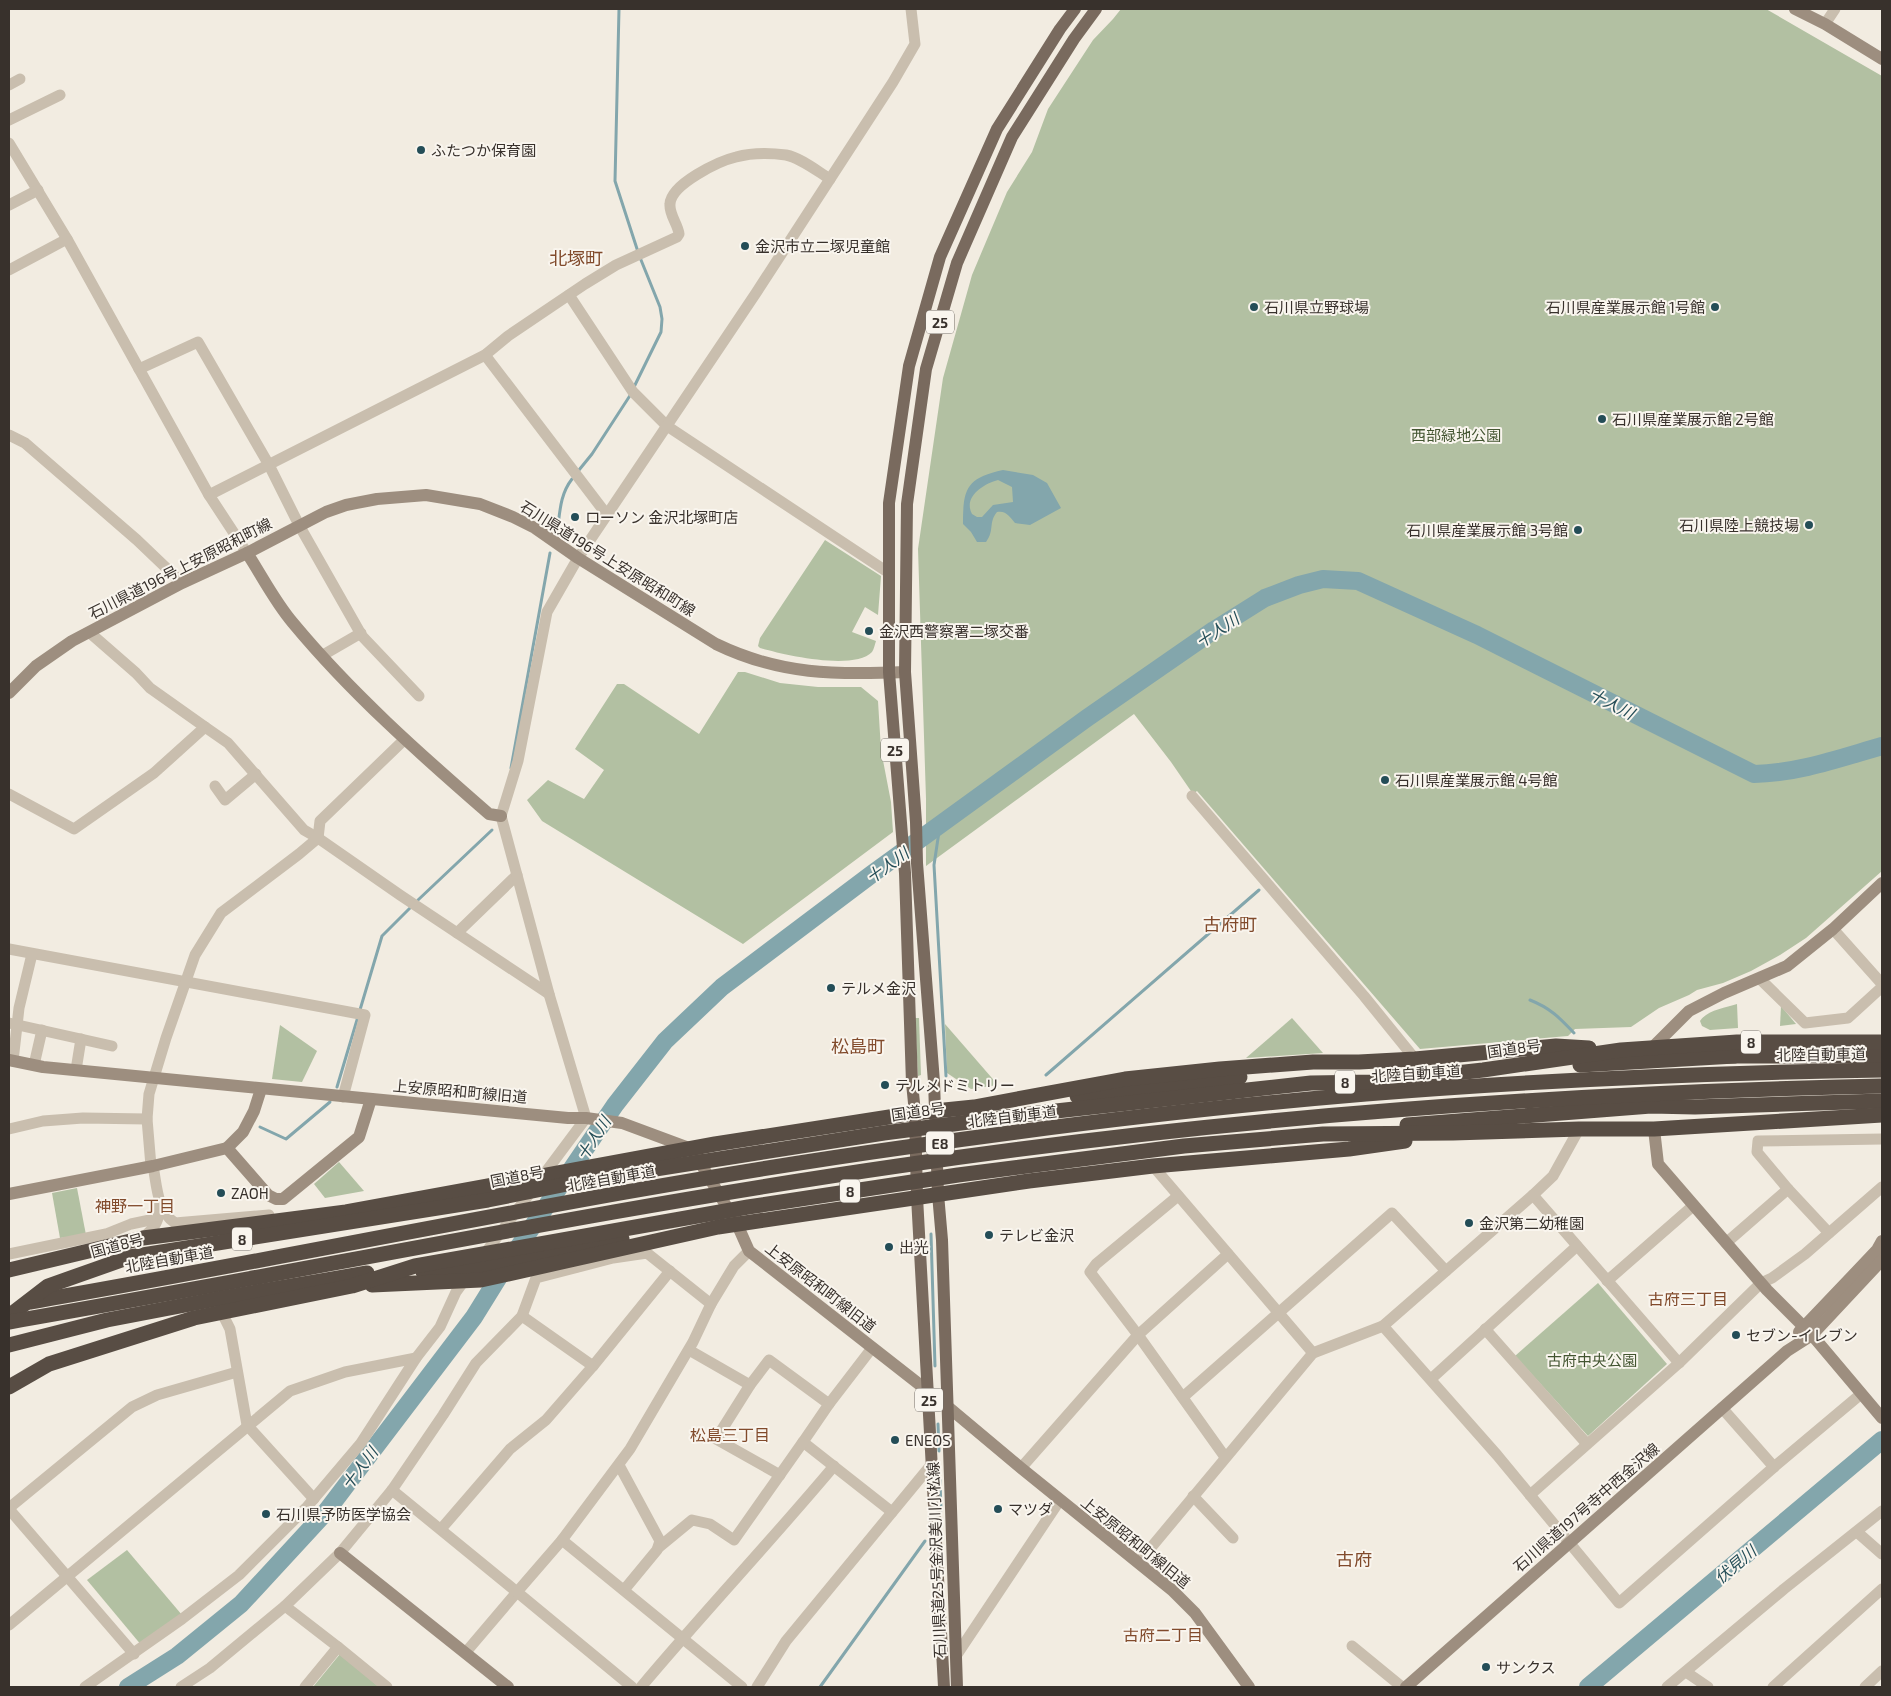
<svg xmlns="http://www.w3.org/2000/svg" width="1891" height="1696" font-family="'Exo 2','Noto Sans JP',sans-serif">
<style>
.green{fill:#b2c0a2}
.water{fill:#83a6ac;fill-rule:evenodd}
.lines{fill:none;stroke-linecap:round;stroke-linejoin:round}
.stream{stroke:#83a6ac;stroke-width:3}
.river{stroke:#83a6ac;stroke-width:18}
.street{stroke:#c9beae;stroke-width:11}
.secondary{stroke:#9d8e7f;stroke-width:12}
.primary{stroke:#796a5e;stroke-width:12}
.highway{stroke:#584d44;stroke-width:15}
.poi-dot{fill:#244d57;stroke:#f9f5ee;stroke-width:2}
.labels{text-anchor:middle;dominant-baseline:central;stroke-width:4;stroke-linejoin:round;paint-order:stroke}
.shield{fill:#f9f5ee;stroke:#726c66;stroke-width:1}
.shield-label{font-size:14px;font-weight:bold;fill:#38312c}
.poi-label{font-size:15px;fill:#38312c;stroke:#f9f5ee;text-anchor:start}
.park-label{font-size:15px;fill:#435531;stroke:#f9f5ee}
.street-label{font-size:15px;fill:#38312c;stroke:#f9f5ee}
.water-label{font-size:16px;font-style:italic;fill:#244d57;stroke:#f9f5ee}
.neighbourhood-label{font-size:16px;fill:#814a2b;stroke:#f9f5ee}
.quarter-label{font-size:18px;fill:#814a2b;stroke:#f9f5ee}
</style>
<rect width="100%" height="100%" fill="#f2ece1"/>
<g class="green">
<path d="M1121 9H1766L1882 76V871L1806 938 1780 955 1751 971 1723 983 1697 990 1689 995 1659 1008 1631 1027 1575 1029 1568 1036 1420 1049 1197 791 1193 794 1171 762 1134 714 926 866V799L918 549 943 378 972 275 1007 192 1032 152 1048 109 1093 40 1113 19Z"/>
<path d="M825 540 881 576 878 615 865 607 852 632 876 641C875 644 874 649 872 652 854 671 783 655 760 648L758 646 760 638Z"/>
<path d="M738 672H745L780 683 818 687H861L878 701 881 750 891 802 893 832 743 944 542 821 527 800 548 780 584 799 604 770 575 749 617 684H624L699 734Z"/>
<path d="M1737 1004 1738 1028 1710 1030 1702 1026 1700 1021C1707 1010 1725 1008 1737 1004Z"/>
<path d="M1781 1006 1796 1024 1780 1026Z"/>
<path d="M915 1018H919L921 1075 918 1076Z"/>
<path d="M1292 1018 1323 1053 1246 1058Z"/>
<path d="M945 1024 998 1085 971 1089 947 1073Z"/>
<path d="M280 1025 317 1051 302 1082 272 1079Z"/>
<path d="M339 1162 364 1191 325 1198 314 1184Z"/>
<path d="M77 1188 86 1235 60 1238 52 1193Z"/>
<path d="M1598 1283 1667 1364 1588 1436 1515 1356Z"/>
<path d="M127 1550 182 1615 142 1646 87 1580Z"/>
<path d="M340 1654 379 1687H313Z"/>
</g>
<path class="water" d="M1003 470 1033 475 1047 483 1061 508 1030 525 1015 523C1010 517 1006 510 997 512 988 523 995 530 986 542H977L971 532 963 524C963 489 966 478 1003 470ZM998 480 1012 487 1013 502 993 505 982 517H977L972 514C963 497 983 484 998 480Z"/>
<g class="lines">
<g class="stream">
<path d="M619 9 615 181 639 255 660 307 662 319 661 332 633 389"/>
<path d="M579 470 592 454 631 394"/>
<path d="M558 526C560 509 561 493 572 479"/>
<path d="M511 768 550 553"/>
<path d="M940 825 934 865 946 1076"/>
<path d="M418 900 492 830"/>
<path d="M1530 1000C1550 1008 1559 1017 1574 1033"/>
<path d="M1046 1075 1259 890"/>
<path d="M337 1087 382 936 410 908"/>
<path d="M260 1127 286 1139 330 1102"/>
<path d="M931 1234 935 1366"/>
<path d="M938 1424 939 1451"/>
<path d="M940 1480 941 1510"/>
<path d="M820 1687 925 1541"/>
</g>
<g class="river">
<path d="M128 1687 177 1656 241 1604 325 1513 474 1317 505 1267 615 1105 665 1041 722 987 872 874 1087 718 1214 630 1265 598 1299 585 1323 579 1358 581 1477 635 1754 774C1799 773 1840 758 1882 746"/>
<path d="M1588 1687 1882 1440"/>
</g>
<g class="street">
<path d="M1825 24 1835 9"/>
<path d="M9 85 20 79"/>
<path d="M9 120 60 95"/>
<path d="M9 143 67 239 209 495 247 553"/>
<path d="M9 205 38 190"/>
<path d="M9 270 67 239"/>
<path d="M569 295 633 392 667 426 889 573"/>
<path d="M485 355 607 515"/>
<path d="M139 369 198 342 269 465 299 525 362 636 419 696"/>
<path d="M9 435 25 443 137 540 182 583"/>
<path d="M209 495 485 355 508 336 585 284 616 265 677 237 679 234C678 224 669 215 670 204 671 184 719 161 736 157 751 153 771 153 786 155 801 158 817 171 830 179"/>
<path d="M323 655 361 633"/>
<path d="M205 727 228 743 304 830 318 838 400 895 549 994"/>
<path d="M215 786 225 800 256 774"/>
<path d="M9 794 74 829 154 773 205 727 150 688 136 673 89 632"/>
<path d="M1192 796 1364 996 1415 1059"/>
<path d="M1833 929 1882 984"/>
<path d="M457 933 517 875"/>
<path d="M9 949 365 1015 343 1097"/>
<path d="M1759 978 1805 1023 1848 1018 1882 987"/>
<path d="M9 1023 112 1046"/>
<path d="M13 1061 19 1008 32 954"/>
<path d="M34 1065 42 1030"/>
<path d="M76 1070 81 1039"/>
<path d="M9 1129 43 1121 83 1118 147 1119"/>
<path d="M151 1166 147 1119 149 1094 166 1038 195 955 221 913 299 854 318 838 320 821 405 739"/>
<path d="M153 1166C157 1186 157 1211 175 1223L269 1215"/>
<path d="M1153 1166 1313 1353"/>
<path d="M1788 1189 1757 1152 1758 1141 1882 1139"/>
<path d="M1533 1195 1679 1363"/>
<path d="M1178 1196 1096 1264 1090 1272 1138 1335 1225 1457"/>
<path d="M143 1238C153 1228 161 1222 158 1206"/>
<path d="M1726 1243 1788 1189 1829 1233"/>
<path d="M9 1254 106 1234 131 1224 150 1220"/>
<path d="M483 1256 586 1118 549 994 501 816 518 761 547 612 578 558 756 293 893 82 915 44 911 9"/>
<path d="M1607 1281 1694 1205"/>
<path d="M222 1313 230 1329 247 1425 314 1499"/>
<path d="M1383 1326 1533 1195 1553 1176 1579 1129"/>
<path d="M1485 1329 1587 1444"/>
<path d="M689 1350 750 1385 769 1360 829 1404 803 1442 892 1512"/>
<path d="M593 1366 670 1271"/>
<path d="M1431 1379 1577 1246"/>
<path d="M750 1385 716 1439 780 1475"/>
<path d="M1183 1397 1392 1213 1446 1271"/>
<path d="M829 1404 872 1348"/>
<path d="M1722 1408 1774 1467"/>
<path d="M619 1465 660 1541 657 1550 624 1590"/>
<path d="M1021 1468 1138 1335 1228 1254"/>
<path d="M392 1490 517 1592 466 1652"/>
<path d="M1530 1495 1679 1363 1761 1283 1772 1278 1805 1254 1882 1187"/>
<path d="M1193 1496 1233 1538"/>
<path d="M9 1508 132 1407 157 1395 237 1372"/>
<path d="M9 1509 134 1654"/>
<path d="M441 1529 510 1449 546 1420 593 1366 522 1316"/>
<path d="M1857 1532 1882 1554"/>
<path d="M562 1540 742 1687"/>
<path d="M658 1548 692 1520 710 1524 734 1540 803 1442"/>
<path d="M1139 1562 1313 1353 1383 1326 1497 1455 1619 1603 1774 1467 1861 1394"/>
<path d="M285 1606 338 1647 305 1687"/>
<path d="M9 1625 290 1391 345 1372 416 1358"/>
<path d="M1352 1646 1402 1687"/>
<path d="M338 1647 387 1687"/>
<path d="M956 1656 1060 1500"/>
<path d="M1686 1672 1708 1687"/>
<path d="M85 1687 182 1619 239 1575 306 1508 361 1443 416 1358 440 1327 456 1292 467 1277"/>
<path d="M181 1687 210 1668 285 1606 340 1553 392 1490 443 1415 476 1363 522 1316 536 1278 613 1258 647 1253 711 1304"/>
<path d="M632 1687 517 1592 562 1540 630 1449 693 1342 711 1304 734 1266 749 1251"/>
<path d="M641 1687C704 1612 771 1541 834 1466"/>
<path d="M757 1687 786 1641 931 1465"/>
<path d="M1667 1687 1784 1589 1882 1511"/>
<path d="M1773 1687 1882 1589"/>
<path d="M1865 1687 1882 1671"/>
</g>
<g class="secondary">
<path d="M1795 9 1825 24 1882 59"/>
<path d="M247 553C262 576 275 602 293 623 351 693 420 754 489 814L501 816"/>
<path d="M9 693 36 666 72 641 182 583 247 553 326 512 346 505 377 499 426 495 480 504 513 517 535 528 578 558 716 644C780 675 836 675 905 672"/>
<path d="M1651 1049 1689 1011 1724 993 1787 966 1833 929 1882 883"/>
<path d="M9 1060 43 1067 568 1118H586L622 1123 692 1149 737 1224 749 1251 947 1406 1021 1468 1172 1590 1195 1613 1249 1687"/>
<path d="M1654 1129 1658 1164 1767 1290 1812 1335 1882 1418"/>
<path d="M227 1148 243 1132 254 1111 261 1089"/>
<path d="M9 1194 153 1166 227 1148 268 1195 276 1199H283L359 1137 371 1099"/>
<path d="M1799 1332 1877 1250 1882 1241"/>
<path d="M340 1553 508 1687"/>
<path d="M1406 1687 1787 1351 1812 1335 1882 1260"/>
</g>
<g class="primary">
<path d="M944 1687 917 1197 915 1113 912 1083 905 873 889 672V503L909 366 940 257 997 129 1060 29 1075 9"/>
<path d="M957 1687 942 1240 938 1194 934 1082 917 863 916 822 905 672 907 504 926 369 957 263 1012 137 1074 39 1096 9"/>
</g>
<g class="highway">
<path d="M1726 1056H1882"/>
<path d="M1580 1065 1735 1056"/>
<path d="M1077 1096 1240 1077"/>
<path d="M1407 1125 1651 1106 1695 1107 1882 1101"/>
<path d="M9 1270 143 1238 346 1212 715 1144 915 1113 974 1107 1125 1079 1220 1069 1313 1062H1359L1415 1059 1556 1046 1589 1048"/>
<path d="M423 1272 455 1270 483 1266 622 1239"/>
<path d="M372 1285 481 1280 718 1227 1029 1181 1153 1166 1349 1149 1405 1141"/>
<path d="M30 1302C320 1252 608 1189 900 1148 1054 1126 1210 1107 1366 1094 1538 1080 1710 1073 1882 1070"/>
<path d="M9 1316 48 1286 130 1257 488 1200 592 1179 884 1133 1038 1113 1238 1091 1311 1083 1375 1082 1483 1070 1621 1050 1737 1042H1882"/>
<path d="M9 1322C305 1271 600 1209 898 1166 1224 1118 1553 1093 1882 1086"/>
<path d="M9 1345 107 1320 222 1298 367 1273"/>
<path d="M9 1387 49 1364 194 1318 352 1286 415 1266 748 1207 958 1175 1184 1146 1323 1134 1453 1133 1579 1129H1654L1882 1115"/>
</g>
</g>
<g class="poi-dot">
<circle cx="421" cy="150" r="5"/>
<circle cx="745" cy="246" r="5"/>
<circle cx="1254" cy="307" r="5"/>
<circle cx="1715" cy="307" r="5"/>
<circle cx="1602" cy="419" r="5"/>
<circle cx="575" cy="517" r="5"/>
<circle cx="1809" cy="525" r="5"/>
<circle cx="1578" cy="530" r="5"/>
<circle cx="869" cy="631" r="5"/>
<circle cx="1385" cy="780" r="5"/>
<circle cx="831" cy="988" r="5"/>
<circle cx="885" cy="1085" r="5"/>
<circle cx="221" cy="1193" r="5"/>
<circle cx="1469" cy="1223" r="5"/>
<circle cx="989" cy="1235" r="5"/>
<circle cx="889" cy="1247" r="5"/>
<circle cx="1736" cy="1335" r="5"/>
<circle cx="895" cy="1440" r="5"/>
<circle cx="998" cy="1509" r="5"/>
<circle cx="266" cy="1514" r="5"/>
<circle cx="1486" cy="1667" r="5"/>
</g>
<g class="labels">
<g class="shield">
<rect x="926" y="310.5" width="28" height="23" rx="4"/>
<rect x="881" y="738.5" width="28" height="23" rx="4"/>
<rect x="1741" y="1030.5" width="20" height="23" rx="4"/>
<rect x="1335" y="1070.5" width="20" height="23" rx="4"/>
<rect x="926" y="1131.5" width="28" height="23" rx="4"/>
<rect x="840" y="1179.5" width="20" height="23" rx="4"/>
<rect x="232" y="1227.5" width="20" height="23" rx="4"/>
<rect x="915" y="1388.5" width="28" height="23" rx="4"/>
</g>
<g class="shield-label">
<text x="940" y="322">25</text>
<text x="895" y="750">25</text>
<text x="1751" y="1042">8</text>
<text x="1345" y="1082">8</text>
<text x="940" y="1143">E8</text>
<text x="850" y="1191">8</text>
<text x="242" y="1239">8</text>
<text x="929" y="1400">25</text>
</g>
<g class="poi-label">
<text x="431" y="150">ふたつか保育園</text>
<text x="755" y="246">金沢市立二塚児童館</text>
<text x="1264" y="307">石川県立野球場</text>
<text x="1705" y="307" text-anchor="end">石川県産業展示館 1号館</text>
<text x="1612" y="419">石川県産業展示館 2号館</text>
<text x="585" y="517">ローソン 金沢北塚町店</text>
<text x="1799" y="525" text-anchor="end">石川県陸上競技場</text>
<text x="1568" y="530" text-anchor="end">石川県産業展示館 3号館</text>
<text x="879" y="631">金沢西警察署二塚交番</text>
<text x="1395" y="780">石川県産業展示館 4号館</text>
<text x="841" y="988">テルメ金沢</text>
<text x="895" y="1085">テルメドミトリー</text>
<text x="231" y="1193">ZAOH</text>
<text x="1479" y="1223">金沢第二幼稚園</text>
<text x="999" y="1235">テレビ金沢</text>
<text x="899" y="1247">出光</text>
<text x="1746" y="1335">セブン-イレブン</text>
<text x="905" y="1440">ENEOS</text>
<text x="1008" y="1509">マツダ</text>
<text x="276" y="1514">石川県予防医学協会</text>
<text x="1496" y="1667">サンクス</text>
</g>
<g class="park-label">
<text x="1456" y="435">西部緑地公園</text>
<text x="1592" y="1360">古府中央公園</text>
</g>
<g class="street-label">
<text transform="translate(608 558) rotate(32)">石川県道196号上安原昭和町線</text>
<text transform="translate(180 568) rotate(-27)">石川県道196号上安原昭和町線</text>
<text transform="translate(1514 1048) rotate(-8)">国道8号</text>
<text transform="translate(1821 1054) rotate(-1)">北陸自動車道</text>
<text transform="translate(1416 1073) rotate(-4)">北陸自動車道</text>
<text transform="translate(460 1091) rotate(5)">上安原昭和町線旧道</text>
<text transform="translate(918 1111) rotate(-8)">国道8号</text>
<text transform="translate(1012 1116) rotate(-7)">北陸自動車道</text>
<text transform="translate(517 1176) rotate(-11)">国道8号</text>
<text transform="translate(611 1178) rotate(-10)">北陸自動車道</text>
<text transform="translate(117 1245) rotate(-15)">国道8号</text>
<text transform="translate(169 1259) rotate(-10)">北陸自動車道</text>
<text transform="translate(821 1287) rotate(38)">上安原昭和町線旧道</text>
<text transform="translate(1586 1507) rotate(-41)">石川県道197号寺中西金沢線</text>
<text transform="translate(1136 1542) rotate(39)">上安原昭和町線旧道</text>
<text transform="translate(936 1560) rotate(-92)">石川県道25号金沢美川小松線</text>
</g>
<g class="water-label">
<text transform="translate(1217 630) rotate(-34)">十人川</text>
<text transform="translate(1612 703) rotate(27)">十人川</text>
<text transform="translate(887 865) rotate(-36)">十人川</text>
<text transform="translate(593 1138) rotate(-57)">十人川</text>
<text transform="translate(359 1468) rotate(-53)">十人川</text>
<text transform="translate(1735 1564) rotate(-40)">伏見川</text>
</g>
<g class="neighbourhood-label">
<text x="135" y="1205">神野一丁目</text>
<text x="1688" y="1298">古府三丁目</text>
<text x="730" y="1434">松島三丁目</text>
<text x="1163" y="1634">古府二丁目</text>
</g>
<g class="quarter-label">
<text x="576" y="258">北塚町</text>
<text x="1230" y="924">古府町</text>
<text x="858" y="1046">松島町</text>
<text x="1354" y="1559">古府</text>
</g>
</g>
<rect width="1891" height="1696" fill="none" stroke="#38312c" stroke-width="20"/>
</svg>
